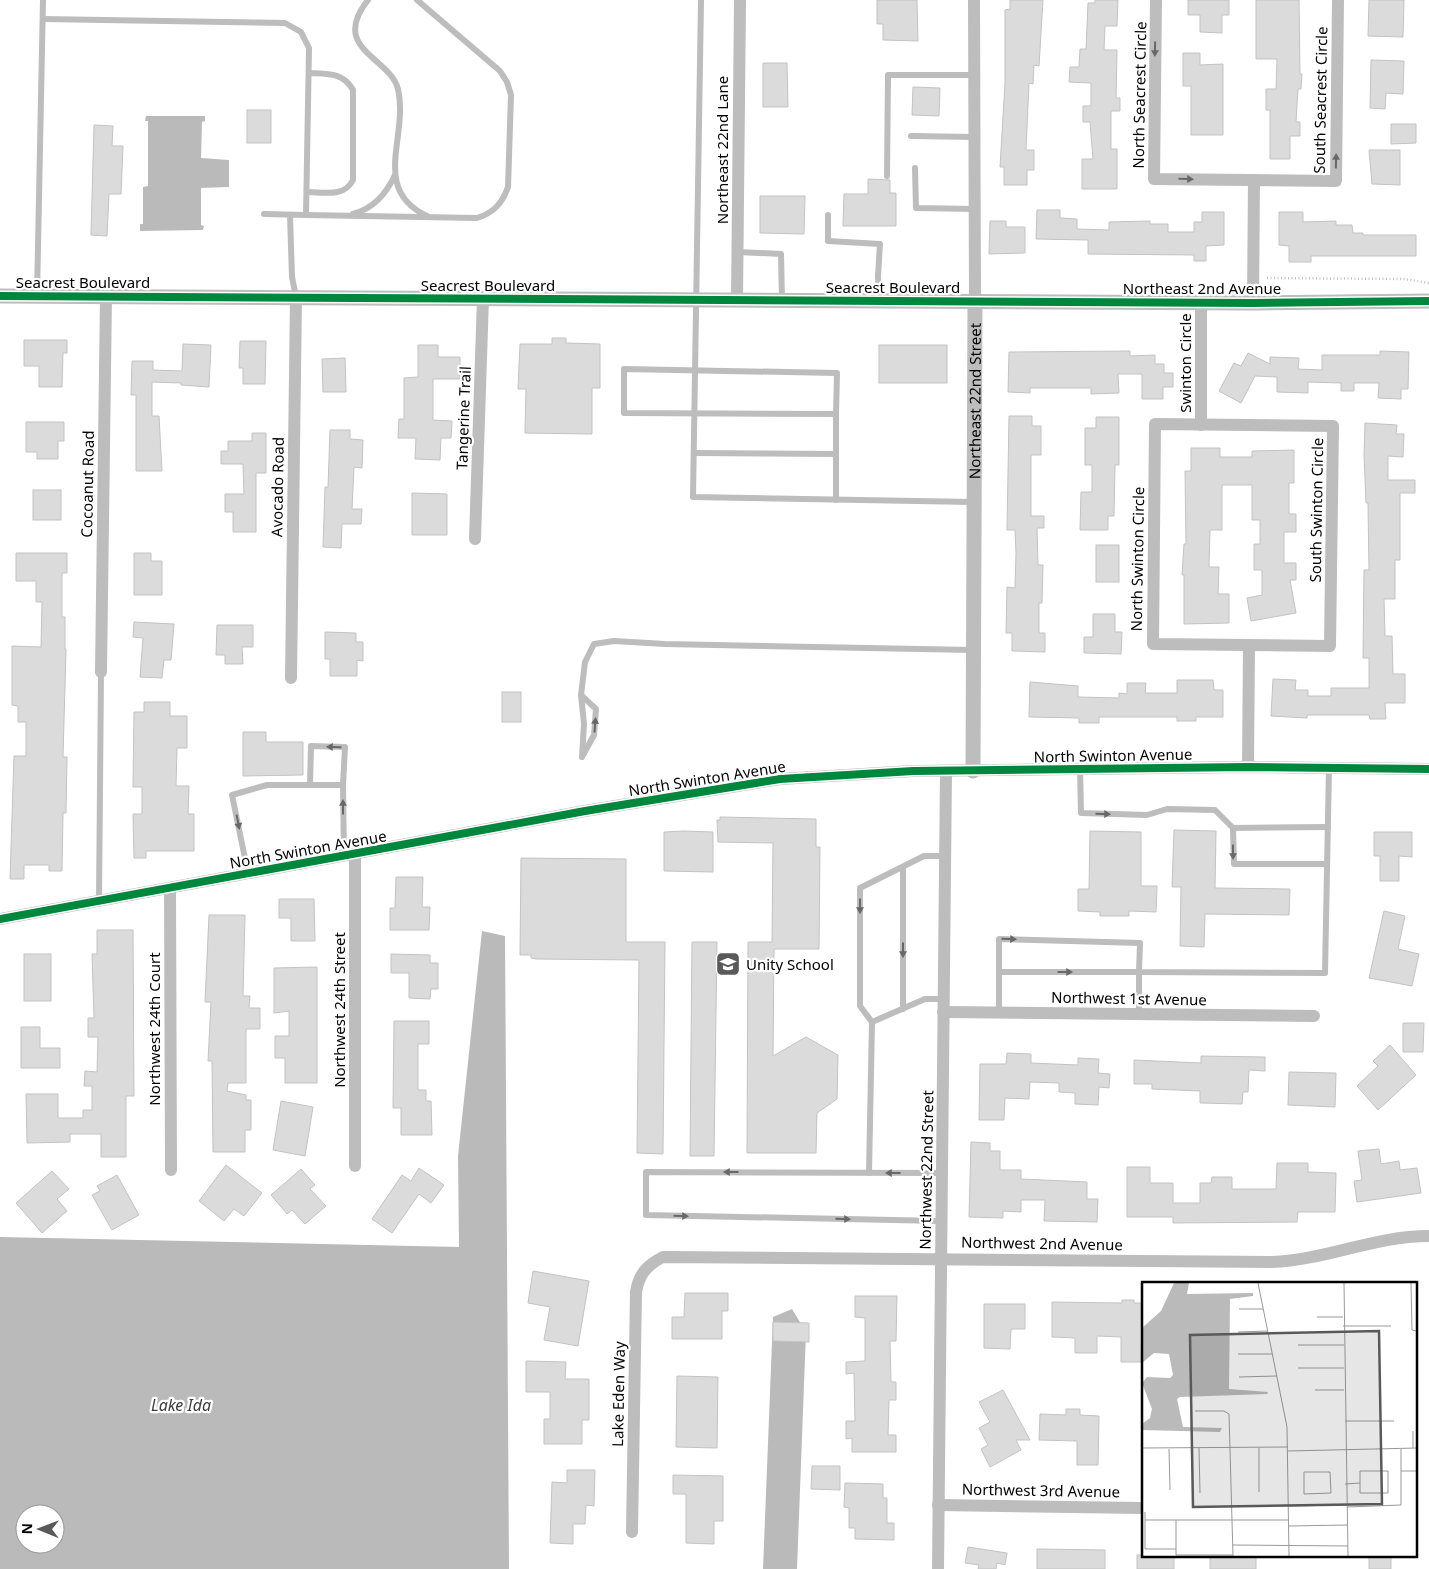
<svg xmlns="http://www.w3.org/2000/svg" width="1429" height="1569" font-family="'Noto Sans',sans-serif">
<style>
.water{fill:#bababa;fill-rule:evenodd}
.building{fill:#dbdbdb;stroke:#c3c3c3}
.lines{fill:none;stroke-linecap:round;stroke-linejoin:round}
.path{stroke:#c2c2c2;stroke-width:2.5;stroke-dasharray:1 2.5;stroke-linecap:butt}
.service{stroke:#bdbdbd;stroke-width:6}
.minor{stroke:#bdbdbd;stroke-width:12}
.tertiary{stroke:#bdbdbd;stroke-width:15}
.cycleway-casing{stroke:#fff;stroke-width:11}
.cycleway{stroke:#00873e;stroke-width:8}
.oneway{fill:#686868}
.labels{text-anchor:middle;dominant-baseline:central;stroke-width:4.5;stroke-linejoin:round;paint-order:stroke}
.street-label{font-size:15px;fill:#000;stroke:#fff}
.poi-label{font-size:15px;fill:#000;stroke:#fff;text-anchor:start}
.water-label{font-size:16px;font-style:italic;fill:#3d3d3d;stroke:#fff}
.inset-road{fill:none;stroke:#999;stroke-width:1}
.view{fill:#595959;fill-opacity:0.15;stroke:#595959;stroke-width:2.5}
.inset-edge{fill:none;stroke:#000;stroke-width:2.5}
</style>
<rect width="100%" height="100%" fill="#fff"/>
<g class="water">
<path d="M146 116H205V121L202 122 201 158 229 160V187L201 188V225L204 226 203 230 140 231V224H143V187L148 186V121H145Z"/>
<path d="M482 931 505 936 509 1569H0V1237L459 1247 458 1156ZM25 1514H55V1544H25Z"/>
<path d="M792 1309 806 1332 797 1569H763L773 1317Z"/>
</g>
<g class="building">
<path d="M877 0H917L918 41 883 40V24H877Z"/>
<path d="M1010 0H1043L1039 66 1034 65 1033 84 1029 83 1026 150H1034V170H1027V185H1004V167H1000L1005 83V10L1010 9Z"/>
<path d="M1095 0H1118L1117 26H1105L1104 50H1117L1116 98H1120V111H1111V149H1117V189H1082V159H1093L1090 122H1083V106H1091V83L1069 82 1070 67H1079L1080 49H1086L1088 3H1095Z"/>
<path d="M1188 0H1229V15H1222V33L1200 32V15H1188Z"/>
<path d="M1256 0H1299L1300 74H1302L1301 89H1298L1296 122H1300V136H1290V159H1270V110H1266V89H1276L1277 59H1256Z"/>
<path d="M1369 0H1404L1403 37 1368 36Z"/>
<path d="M1183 53H1200V65L1223 64V135H1191V86H1183Z"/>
<path d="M1371 60 1404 61 1403 94 1386 93 1385 109 1370 108Z"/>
<path d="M763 63H787L788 107H763Z"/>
<path d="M913 87 940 88 939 116 912 115Z"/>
<rect x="247" y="110" width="24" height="33"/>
<path d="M1391 124H1416V143L1391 144Z"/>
<path d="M94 125 113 126 112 146H123L121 194H109L107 236 91 235Z"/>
<path d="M1369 150H1400V185L1372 184Z"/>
<path d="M868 179 890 180V193H896V226H843L844 194H868Z"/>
<path d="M760 196H805L804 234 760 233Z"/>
<path d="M1037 210H1060V218L1077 219V229L1109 230V222L1150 221V224H1168V232H1194V222H1202V212H1224V245L1206 246V261H1194V255L1088 254V240L1036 239Z"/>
<path d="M1279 212H1303V222L1336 221V225H1352L1353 233H1363V235H1416V256H1311V262H1289V246L1279 245Z"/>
<path d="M990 221H1006V227H1025V253L989 254Z"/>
<path d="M552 338H566V343L600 344V388H592V434L525 433 526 389H518L520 344H552Z"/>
<path d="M24 340H67V353H63L62 387H39V366H24Z"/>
<path d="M240 341H266L265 384H243V368H239Z"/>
<path d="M183 344 211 345 209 387 181 385V383L152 382V416H159L162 471H136V395H131L132 361H153V370L182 371Z"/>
<path d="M418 345H438V357H460V379H433V420L452 421 451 438H441L440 460 415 459 416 438H398L399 419H404V378L418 377Z"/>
<rect x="879" y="345" width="68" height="38"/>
<path d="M1130 351V356L1155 355V364H1164V373H1173V387H1163V399H1142V374H1118L1119 393 1091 394V388H1030V393L1008 392 1009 352Z"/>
<path d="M1380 351 1409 352 1408 389H1401V399L1378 398 1379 383H1354V391H1341V383L1308 382V393L1277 392V377L1255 376 1241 403 1219 391 1234 363 1241 366 1248 353 1270 364V357L1299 358 1298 369 1322 370V355H1380Z"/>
<path d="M345 358 346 392H323L322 359Z"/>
<path d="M1009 416H1032V426H1041V455H1031V516H1044V528H1037L1038 565H1043L1042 603H1039V633H1045V652L1012 651V633H1006L1007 587 1015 588 1016 553 1015 530H1007Z"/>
<path d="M1096 417H1119V465H1115L1114 516H1108V530H1080L1081 492H1092V465H1085V428H1096Z"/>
<path d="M26 422H64V441H58V459H37V452H26Z"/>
<path d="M1365 423 1397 425 1396 434H1404L1403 457 1388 456V480H1415V493H1400V560H1395V599H1384L1385 636H1392L1393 674H1405V703H1385L1386 719H1370L1369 715H1307V718L1271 716 1273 679 1296 680 1295 690H1308V696H1331V688H1369V658H1363L1364 570H1369L1368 503H1366L1364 455Z"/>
<path d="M330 430H350V439L363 440 362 468 354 467 352 509H362L361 524H342L341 548 323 547 325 487H328Z"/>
<path d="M252 433H266V473H256V532H233V512H225V494H244L243 464H221V451H228V441H252Z"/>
<path d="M1191 448H1220V457H1252V451L1294 450V483H1289V514H1296V532H1284V563H1296V580H1290L1296 613 1251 621 1247 598 1262 595V570H1254V544H1260V520H1252V485H1222V530H1210L1209 567H1219L1218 594H1229V623L1184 624V575H1182L1184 544H1186L1185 471H1191Z"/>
<rect x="33" y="490" width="28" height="30"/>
<path d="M412 493 447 494V535H412Z"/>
<rect x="1096" y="545" width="23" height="37"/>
<path d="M16 553H67V573H62V617H65V649H66L63 757H67L66 813H63L62 871H49V865H24V879H10L14 756H26V722H18V706L12 705V646L41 647 42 602H36V581H16Z"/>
<path d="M134 553H151V561H162V595H134Z"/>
<path d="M1093 614H1115V632H1122L1121 654 1084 653V637H1093Z"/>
<path d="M134 622 174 624 171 660H164L162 678 140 677 143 638 133 637Z"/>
<path d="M217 625H253V647H242L243 664H225V655H216Z"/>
<path d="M325 632 356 633V642H363V661L357 660V676H330V659H325Z"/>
<path d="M1177 680H1213L1214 690H1223V717H1196V721H1177V717H1099V723H1079V718L1029 717 1030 682 1078 686V697L1119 698V693L1127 694V683H1146L1145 693H1177Z"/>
<rect x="502" y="692" width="19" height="30"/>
<path d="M144 702H170V716H187V748H177L176 786H189L188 814H194V851H146V858H134L133 814H142V787H133L134 712H144Z"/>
<path d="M243 732H266V742H303V775L243 776Z"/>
<path d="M720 817 816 819V847H820L819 949H774L773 1056 806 1037 838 1055 837 1099 817 1113 816 1153H747L748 942H772L773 843 718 842 717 820H720Z"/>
<path d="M1174 830 1216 831 1215 888 1290 889 1289 915 1205 914 1204 947 1180 946 1181 887H1172Z"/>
<path d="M684 831 713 832V872L664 871V832Z"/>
<path d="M1090 831 1141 832V886H1157L1156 912 1129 911V916H1100V912L1078 911V889H1089Z"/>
<path d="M1374 832H1412V857L1399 856V881H1380V856H1374Z"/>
<path d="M521 858 626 859V942H665L663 1154 637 1153 639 960 536 959 531 958V955H520Z"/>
<path d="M396 877H423L422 907H430L429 930H390V908H395Z"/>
<path d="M279 899H314L315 941H291V918H279Z"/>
<path d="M1384 911 1405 916 1398 949 1419 954 1412 986 1369 978Z"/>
<path d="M209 915H245L243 996H250L249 1008H260V1029H246V1083H228L227 1091 246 1095V1100H251V1130H245V1152H213L212 1061H208L211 1002H205Z"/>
<path d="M97 930H133L134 1096H126V1157H101V1134H70V1142L27 1143 26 1094H58V1118H83V1110H92V1086H84L85 1071 97 1072 98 1037H88V1018H94L92 954H97Z"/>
<path d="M692 942H717L714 1156H690Z"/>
<rect x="24" y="954" width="27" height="47"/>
<path d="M391 954 430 955V963H438V989H431L430 999 409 998V973H391Z"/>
<path d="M317 967V1083H285V1058H275V1036H289V1011L274 1013V968Z"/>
<path d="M394 1021H429V1044H418V1090H426V1101H431L432 1135H401V1108H393Z"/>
<path d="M1403 1023H1424L1423 1052H1403Z"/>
<path d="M21 1027H40V1048H60V1068H21Z"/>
<path d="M1390 1045 1416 1075 1378 1110 1357 1086 1378 1066 1373 1061Z"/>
<path d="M1007 1053 1031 1054V1063L1078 1065V1058L1099 1059 1098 1073 1110 1074 1109 1088 1099 1087 1098 1105 1075 1104V1093L1059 1092V1083L1030 1082 1029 1099 1005 1098 1004 1120H979L980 1064H1006Z"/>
<path d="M1201 1056 1265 1057V1071L1249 1070 1248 1092H1243L1242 1104 1200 1103V1091L1152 1089V1084H1134V1060L1201 1063Z"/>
<path d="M1289 1072 1336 1073 1335 1107 1288 1105Z"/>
<path d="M281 1101 313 1107 305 1156 273 1150Z"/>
<path d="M971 1142 990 1143V1151H1000V1170H1021V1179L1087 1182V1199H1098L1097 1222 1044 1221 1045 1200H1021V1212L1003 1211V1218L969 1217Z"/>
<path d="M1379 1149 1381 1164 1399 1161 1400 1170 1417 1168 1421 1193 1357 1202 1354 1181 1362 1180 1358 1151Z"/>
<path d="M1277 1163H1308V1172L1336 1173 1335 1212H1298L1297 1222 1173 1223V1217H1127V1167H1150V1183H1173V1203H1200V1183H1211L1212 1177H1232V1189H1276Z"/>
<path d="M226 1165 262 1193 244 1216 234 1209 224 1221 199 1201Z"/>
<path d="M419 1168 444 1185 431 1203 419 1194 392 1233 372 1219 402 1175 411 1181Z"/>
<path d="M301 1169 315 1185 310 1189 326 1206 305 1224 292 1210 287 1214 271 1195Z"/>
<path d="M52 1171 69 1189 57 1199 67 1211 42 1233 16 1203Z"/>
<path d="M117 1175 139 1215 112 1230 92 1195 100 1191 97 1186Z"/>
<path d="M533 1271 589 1281 578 1346 544 1340 550 1307 528 1303Z"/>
<path d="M685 1293H728V1311H722V1339H672V1317H684Z"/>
<path d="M855 1296H897L896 1341H890L891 1382H896V1400H889L888 1435H896V1452H852V1438L846 1439V1421H855L854 1373 846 1374V1362L865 1361V1318L855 1317Z"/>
<path d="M1122 1300H1134V1303H1143L1141 1362H1121V1337L1097 1336V1353H1075V1338L1052 1337V1302L1122 1303Z"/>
<path d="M984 1304H1025V1329H1011L1010 1349 984 1348Z"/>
<path d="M773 1322 809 1323V1342L773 1341Z"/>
<path d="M526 1361 566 1362 565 1379H589V1420H582V1444H544V1419H550V1392H526Z"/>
<path d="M677 1376 718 1377 717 1448 676 1447Z"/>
<path d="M1003 1390 1030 1440H1016L1021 1450 990 1467 981 1449 988 1445 979 1428 990 1422 979 1402Z"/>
<path d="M1066 1409H1080V1415L1099 1416 1098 1465H1077V1441L1039 1440 1040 1414 1066 1415Z"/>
<path d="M812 1466H840V1490L811 1489Z"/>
<path d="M567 1470H595L594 1506 586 1505 585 1524H573V1544L550 1543 552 1482 567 1483Z"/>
<path d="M673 1475 723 1476V1521H714V1544L686 1543V1494H673Z"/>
<path d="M845 1483 883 1484V1498H887V1523H894V1540L855 1539V1528H849V1508L844 1507Z"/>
<path d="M968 1547 1007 1553 1005 1565 997 1563 996 1569H978L979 1565 965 1563Z"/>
<path d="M1037 1549 1105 1550V1569H1037Z"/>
<rect x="1137" y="1555" width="37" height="14"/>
<path d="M1256 1555V1569H1210V1556Z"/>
<rect x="1369" y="1555" width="22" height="14"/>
</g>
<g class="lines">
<path class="path" d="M1267 278 1404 279 1429 283"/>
<g class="service">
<path d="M368 0C329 49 390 57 398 89 409 136 370 189 427 216"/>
<path d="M701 0 693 497 973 502"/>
<path d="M43 19 285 23 301 32 309 48 306 215 264 214"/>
<path d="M911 136 974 137"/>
<path d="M915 168 916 208 974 209"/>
<path d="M887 176 888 75H974"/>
<path d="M307 192C323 192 344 198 353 180V90C343 72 327 74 309 73"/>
<path d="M353 214C374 208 386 194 395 175"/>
<path d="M290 215 292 277 296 297"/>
<path d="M306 215 477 218C493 213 502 204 508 187L511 95 507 82 500 71 417 0"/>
<path d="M828 215V241L880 244 878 276 879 300"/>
<path d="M738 252 781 254 782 300"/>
<path d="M37 296 43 0"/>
<path d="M694 453 836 454"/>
<path d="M836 500V414L624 413V369L837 373 836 414"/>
<path d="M581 695 596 709 594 735 583 755"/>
<path d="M582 757 584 724 581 695 585 662 594 644 614 641 665 644 973 650"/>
<path d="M1080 769 1081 813 1147 815 1167 809 1215 810 1233 828 1234 864H1326"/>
<path d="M310 785 311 746 345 747 343 785"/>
<path d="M1233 828 1328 827"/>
<path d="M903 867V1009"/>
<path d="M248 873 232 795 267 785H343L344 856"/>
<path d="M99 901 101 672"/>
<path d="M999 972H1139V1014"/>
<path d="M999 1012V939L1140 943 1139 972 1325 973 1329 767"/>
<path d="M872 1022 860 1006V888L924 856H945"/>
<path d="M869 1173 872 1022 925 999H944"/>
<path d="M941 1221 646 1215V1172L942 1173"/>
</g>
<g class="minor">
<path d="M974 0 975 301"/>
<path d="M1156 0 1154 179 1336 181 1338 0"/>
<path d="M737 300 740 0"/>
<path d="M1253 303 1254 180"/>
<path d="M1155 424 1333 426 1330 646 1153 644Z"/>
<path d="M1201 425V302"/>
<path d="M475 539 483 298"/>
<path d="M101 672 106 296"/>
<path d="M291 678 296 297"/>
<path d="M1248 767 1249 645"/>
<path d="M170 888 171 1170"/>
<path d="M0 919 585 811 780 779 913 771 1248 767 1429 769"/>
<path d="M943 1012 1314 1016"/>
<path d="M355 1166V854"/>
<path d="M938 1505 1143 1508"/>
<path d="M632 1532 636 1292C639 1274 647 1265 663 1257L1272 1262C1326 1260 1374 1236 1429 1236"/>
<path d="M938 1569 946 771"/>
</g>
<g class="tertiary">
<path d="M0 296 1253 303 1429 301"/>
<path id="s1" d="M973 771 975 301"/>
</g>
<defs>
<g id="cycleway">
<path d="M0 296 1253 303 1429 301"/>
<path d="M0 919 585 811 780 779 913 771 1248 767 1429 769"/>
</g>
</defs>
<use href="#cycleway" class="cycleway-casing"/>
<use href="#cycleway" class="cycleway"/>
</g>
<defs><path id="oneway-solid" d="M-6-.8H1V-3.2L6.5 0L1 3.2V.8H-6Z" transform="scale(1.25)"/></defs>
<g class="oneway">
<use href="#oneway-solid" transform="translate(1155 49) rotate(91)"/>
<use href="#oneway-solid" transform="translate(1336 161) rotate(-89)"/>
<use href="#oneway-solid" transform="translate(1186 179) rotate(1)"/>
<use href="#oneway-solid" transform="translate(595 725) rotate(-86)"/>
<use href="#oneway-solid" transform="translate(334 747) rotate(-178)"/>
<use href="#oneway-solid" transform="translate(343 807) rotate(-90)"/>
<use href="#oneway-solid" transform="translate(1103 814) rotate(1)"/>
<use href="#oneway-solid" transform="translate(238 822) rotate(79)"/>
<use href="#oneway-solid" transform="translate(1233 852) rotate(89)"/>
<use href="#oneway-solid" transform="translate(860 906) rotate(90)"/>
<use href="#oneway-solid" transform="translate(1009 939) rotate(2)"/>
<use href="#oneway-solid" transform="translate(903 950) rotate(90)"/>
<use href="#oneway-solid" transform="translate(1065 972)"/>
<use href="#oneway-solid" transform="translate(731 1172) rotate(-180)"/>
<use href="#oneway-solid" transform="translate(893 1173) rotate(-180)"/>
<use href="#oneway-solid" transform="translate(681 1216) rotate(1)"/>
<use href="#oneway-solid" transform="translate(843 1219) rotate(1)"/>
</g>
<defs>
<symbol id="school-square" viewBox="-11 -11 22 22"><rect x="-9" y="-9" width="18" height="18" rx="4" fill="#595959" stroke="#fff"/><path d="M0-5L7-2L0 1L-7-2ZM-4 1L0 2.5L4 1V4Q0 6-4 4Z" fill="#fff"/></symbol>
</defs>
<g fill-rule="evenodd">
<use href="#school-square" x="714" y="950" width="28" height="28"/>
</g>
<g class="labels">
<g class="street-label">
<text transform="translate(1139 95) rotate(-89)">North Seacrest Circle</text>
<text transform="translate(1320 100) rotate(-89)">South Seacrest Circle</text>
<text transform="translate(722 150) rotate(-90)">Northeast 22nd Lane</text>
<text x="83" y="282">Seacrest Boulevard</text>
<text x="488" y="285">Seacrest Boulevard</text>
<text x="893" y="287">Seacrest Boulevard</text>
<text x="1202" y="288">Northeast 2nd Avenue</text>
<text transform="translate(1185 363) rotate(-90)">Swinton Circle</text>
<text stroke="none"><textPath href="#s1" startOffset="370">Northeast 22nd Street</textPath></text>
<text transform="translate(463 418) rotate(-88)">Tangerine Trail</text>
<text transform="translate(87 484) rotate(-89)">Cocoanut Road</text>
<text transform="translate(277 487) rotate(-89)">Avocado Road</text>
<text transform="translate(1316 510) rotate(-89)">South Swinton Circle</text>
<text transform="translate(1137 559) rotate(-89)">North Swinton Circle</text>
<text transform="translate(1113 755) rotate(-1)">North Swinton Avenue</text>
<text transform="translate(707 778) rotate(-9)">North Swinton Avenue</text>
<text transform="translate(308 849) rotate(-10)">North Swinton Avenue</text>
<text transform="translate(1129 998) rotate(1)">Northwest 1st Avenue</text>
<text transform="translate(339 1010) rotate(-90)">Northwest 24th Street</text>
<text transform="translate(154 1029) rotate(-90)">Northwest 24th Court</text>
<text transform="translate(926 1170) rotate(-89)">Northwest 22nd Street</text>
<text transform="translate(1042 1243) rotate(1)">Northwest 2nd Avenue</text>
<text transform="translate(618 1394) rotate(-89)">Lake Eden Way</text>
<text transform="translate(1041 1490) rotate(1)">Northwest 3rd Avenue</text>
</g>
<g class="poi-label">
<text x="746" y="964">Unity School</text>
</g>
<g class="water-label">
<text x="181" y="1405">Lake Ida</text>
</g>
</g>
<g transform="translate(1142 1282)">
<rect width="275" height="275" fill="#fff"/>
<path d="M32 1H47L45 12 111 11V14L88 17 87 107 126 110 125 112 38 115 35 117 41 145 80 146 78 150 0 148V142L8 136 10 127 0 101 5 95 28 96 31 93 27 72 12 71 0 81V46L19 29Z" fill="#bababa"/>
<path class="inset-road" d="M116 1 145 145 147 274M202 1 206 274M269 1 270 48 275 49M97 27H121M175 35H201M201 44H249M96 50 126 49M156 63H202M96 72H130M156 86H202M97 95 135 94M173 108H202M53 129H82L87 132 91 274M203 139H252M271 149V166M0 166 146 165M57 166 58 211M117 166V210M27 167 28 208M146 169 275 166M218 189H246V211H218ZM259 189H275M162 190H188L189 211 162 212ZM203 202 218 201M147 224 203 223M205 225 259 223V167M3 230V267H34M3 238H147M34 238V273M147 244 205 243M91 263 206 264M34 273H91"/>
<path class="view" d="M237 49 240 222 51 225 48 53Z"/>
<rect width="275" height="275" class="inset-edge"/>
</g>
<g transform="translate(40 1529) rotate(271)"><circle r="24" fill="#ffffff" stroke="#999999"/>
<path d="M0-4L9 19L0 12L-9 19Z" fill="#595959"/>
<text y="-8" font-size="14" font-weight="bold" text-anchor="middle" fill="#000000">N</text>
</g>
</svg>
